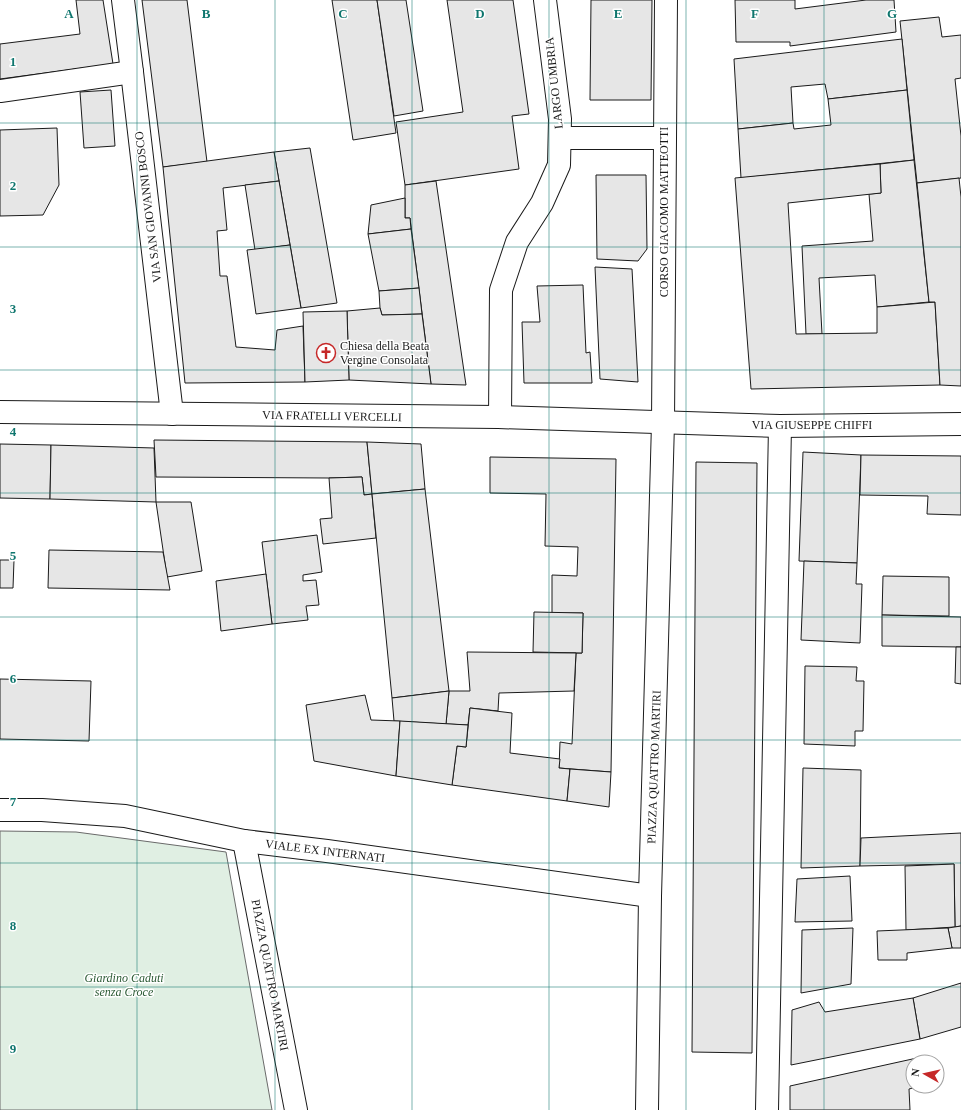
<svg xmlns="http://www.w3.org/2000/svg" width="961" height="1110" font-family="Georgia,serif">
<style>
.park{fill:#e0efe3;stroke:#6a6a6a}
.building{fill:#e6e6e6;stroke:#1a1a1a}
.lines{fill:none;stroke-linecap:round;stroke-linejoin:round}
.street-casing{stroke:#1a1a1a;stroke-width:24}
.street{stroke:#fff;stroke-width:22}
.grid{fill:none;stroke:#0f766e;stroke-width:1;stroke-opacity:0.55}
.labels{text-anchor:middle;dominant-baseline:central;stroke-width:3;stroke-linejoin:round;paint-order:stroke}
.street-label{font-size:12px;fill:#1a1a1a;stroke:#fff}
.poi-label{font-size:12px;fill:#1a1a1a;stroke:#fff;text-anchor:start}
.park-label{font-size:12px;font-style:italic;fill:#2b5a34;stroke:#fff}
.grid-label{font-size:13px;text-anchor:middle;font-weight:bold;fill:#0f766e;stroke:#fff;stroke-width:3;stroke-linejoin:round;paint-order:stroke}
</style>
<rect width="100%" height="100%" fill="#fff"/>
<path class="park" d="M0 831 76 832 226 852 272 1110H0Z"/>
<g class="building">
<path d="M76 0H103L113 64 0 79V44L80 34Z"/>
<path d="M142 0H187L207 162 163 167Z"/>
<path d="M332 0H377L396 133 353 140Z"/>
<path d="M377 0H406L423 111 394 116Z"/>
<path d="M447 0H513L529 114 512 116 519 169 405 185 396 122 463 112Z"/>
<path d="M591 0H652L651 100H590Z"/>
<path d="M735 0H795V9L866 0H894L896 32 790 46V42H736Z"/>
<path d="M939 17 942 37 961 35V78L955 79 961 136V178L917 183 900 21Z"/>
<path d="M902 39 907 90 828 99 825 84 791 87 793 123 738 129 734 59Z"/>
<path d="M111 90 115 146 84 148 80 92Z"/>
<path d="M907 90 914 160 741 178 738 129 793 123 794 129 831 125 828 99Z"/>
<path d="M57 128 59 185 43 215 0 216V130Z"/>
<path d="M310 148 337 303 301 308 274 152Z"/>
<path d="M274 152 279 181 223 188 227 230 217 231 220 276H227L236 347 275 350 277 330 303 326 305 382 185 383 163 167Z"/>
<path d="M914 160 929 302 877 307 875 275 819 278 822 334H806L802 246 873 241 869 194 881 193 880 164Z"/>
<path d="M880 164 881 193 788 203 796 334 877 333V307L935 302 940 385 751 389 735 178Z"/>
<path d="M596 175H646L647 249 638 261 597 259Z"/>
<path d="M959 178 961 197V386L940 385 935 302H929L917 183Z"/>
<path d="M279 181 290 245 255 250 245 185Z"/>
<path d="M436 181 466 385 431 384 410 218H405V185Z"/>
<path d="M405 198V218H410L411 229 368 234 371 205Z"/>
<path d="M411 229 419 288 379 291 368 234Z"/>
<path d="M290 245 301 308 256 314 247 250Z"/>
<path d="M595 267 632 269 638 382 600 379Z"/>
<path d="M583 285 586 353 590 352 592 383H524L522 322H540L537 286Z"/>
<path d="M419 288 422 314 382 315 380 308 379 291Z"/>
<path d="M380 308 382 315 422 314 431 384 349 380 347 311Z"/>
<path d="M347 311 349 380 305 382 303 312Z"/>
<path d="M154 440 367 442 372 494 364 495 362 477 329 478 156 477Z"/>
<path d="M367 442 421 444 425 489 372 494Z"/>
<path d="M0 444 51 445 50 499 0 498Z"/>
<path d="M51 445 154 448 156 502 50 499Z"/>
<path d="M803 452 861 455 857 563 799 561Z"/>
<path d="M861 455 961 456V515L927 514 928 496 860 495Z"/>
<path d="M490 457 616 459 611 772 559 768 560 742 572 744 576 653H582L583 613H552V575L577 576 578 547 545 546 546 494 490 493Z"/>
<path d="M696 462 757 463 752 1053 692 1052Z"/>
<path d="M362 477 364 495 372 494 376 538 323 544 320 519 332 518 329 478Z"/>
<path d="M425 489 449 691 392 698 372 494Z"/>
<path d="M156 502H191L202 571 167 577Z"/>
<path d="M317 535 322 572 303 575V581L316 580 319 605 306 606 308 620 272 624 262 542Z"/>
<path d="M49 550 163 552 170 590 48 588Z"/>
<path d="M0 560H14L13 588H0Z"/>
<path d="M804 561 857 563 856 584H862L860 643 801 640Z"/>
<path d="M266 574 272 624 221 631 216 581Z"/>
<path d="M883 576 949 577V616L882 615Z"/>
<path d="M534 612 583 613 582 653 533 652Z"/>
<path d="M882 615 961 617V647L882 646Z"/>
<path d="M956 647H961V684L955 683Z"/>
<path d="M467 652 576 653 574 691 499 693 498 711 470 708 468 725 446 724 449 691H470Z"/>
<path d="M805 666 857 667 856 681H864L863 731H855V746L804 744Z"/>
<path d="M0 679 91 681 89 741 0 739Z"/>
<path d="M449 691 446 724 394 721 392 698Z"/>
<path d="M365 695 371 720 400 721 396 776 314 761 306 705Z"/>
<path d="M470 708 512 713 510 753 560 759 559 768 570 769 567 801 452 785 457 746 466 747Z"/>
<path d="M400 721 468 725 466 747 457 746 452 785 396 776Z"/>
<path d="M803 768 861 770 860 866 801 868Z"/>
<path d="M570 769 611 772 609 807 567 801Z"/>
<path d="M961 833V926L955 927 954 864 860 866 861 838Z"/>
<path d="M954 864 955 927 906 930 905 866Z"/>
<path d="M850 876 852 921 795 922 797 879Z"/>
<path d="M961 926V948H952L948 928Z"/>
<path d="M853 928 851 984 801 993 802 930Z"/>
<path d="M948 928 952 948 907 953V960H878L877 931Z"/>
<path d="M961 983V1027L920 1039 913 998Z"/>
<path d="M913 998 920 1039 791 1065 792 1010 819 1002 825 1012Z"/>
<path d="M926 1056 928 1062H913V1086H921L909 1089 910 1110H790V1086Z"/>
</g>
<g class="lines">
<defs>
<g id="street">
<path d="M123 0 132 72 172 414"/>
<path d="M0 91 132 72"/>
<path d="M560 138H664"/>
<path d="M0 412 498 417 780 426 961 424"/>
<path d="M500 417 501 290 517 242 542 203 559 165 560 119 545 0"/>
<path d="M0 810H42L125 816 244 841 327 851 650 896"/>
<path d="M244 841 296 1110"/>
<path d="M647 1110 650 896 663 423 666 0"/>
<path d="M767 1110 780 426"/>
</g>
</defs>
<use href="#street" class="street-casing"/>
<use href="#street" class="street"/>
</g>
<path class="grid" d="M137 0V1110M275 0V1110M412 0V1110M549 0V1110M686 0V1110M824 0V1110M0 123H961M0 247H961M0 370H961M0 493H961M0 617H961M0 740H961M0 863H961M0 987H961"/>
<defs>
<symbol id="church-ring" viewBox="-11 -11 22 22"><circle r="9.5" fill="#fff" stroke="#c62828" stroke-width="1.5"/><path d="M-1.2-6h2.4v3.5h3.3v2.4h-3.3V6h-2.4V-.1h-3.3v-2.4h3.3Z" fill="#c62828"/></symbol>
</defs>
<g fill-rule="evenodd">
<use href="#church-ring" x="315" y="342" width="22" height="22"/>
</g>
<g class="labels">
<g class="street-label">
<text transform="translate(554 83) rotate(-96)">LARGO UMBRIA</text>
<text transform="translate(148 207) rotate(-97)">VIA SAN GIOVANNI BOSCO</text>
<text transform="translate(664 212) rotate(-90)">CORSO GIACOMO MATTEOTTI</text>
<text transform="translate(332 416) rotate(1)">VIA FRATELLI VERCELLI</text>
<text x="812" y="425">VIA GIUSEPPE CHIFFI</text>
<text transform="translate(654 767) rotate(-88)">PIAZZA QUATTRO MARTIRI</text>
<text transform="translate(325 851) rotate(7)">VIALE EX INTERNATI</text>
<text transform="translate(270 975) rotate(79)">PIAZZA QUATTRO MARTIRI</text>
</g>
<g class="poi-label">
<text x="340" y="346">Chiesa della Beata<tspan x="340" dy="14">Vergine Consolata</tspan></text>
</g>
<g class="park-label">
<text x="124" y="978">Giardino Caduti<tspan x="124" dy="14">senza Croce</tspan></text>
</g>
</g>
<g class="grid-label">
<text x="69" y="18">A</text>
<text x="206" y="18">B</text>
<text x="343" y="18">C</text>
<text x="480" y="18">D</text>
<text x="618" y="18">E</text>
<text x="755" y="18">F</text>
<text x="892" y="18">G</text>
<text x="13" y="66">1</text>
<text x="13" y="190">2</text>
<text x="13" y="313">3</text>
<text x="13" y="436">4</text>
<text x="13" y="560">5</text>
<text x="13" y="683">6</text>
<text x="13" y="806">7</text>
<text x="13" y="930">8</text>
<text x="13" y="1053">9</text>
</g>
<g transform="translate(925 1074) rotate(278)"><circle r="19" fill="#ffffff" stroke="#a3a3a3"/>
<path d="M0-3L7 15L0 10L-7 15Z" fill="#c62828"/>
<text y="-6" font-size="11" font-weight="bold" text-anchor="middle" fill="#1a1a1a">N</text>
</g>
</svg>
